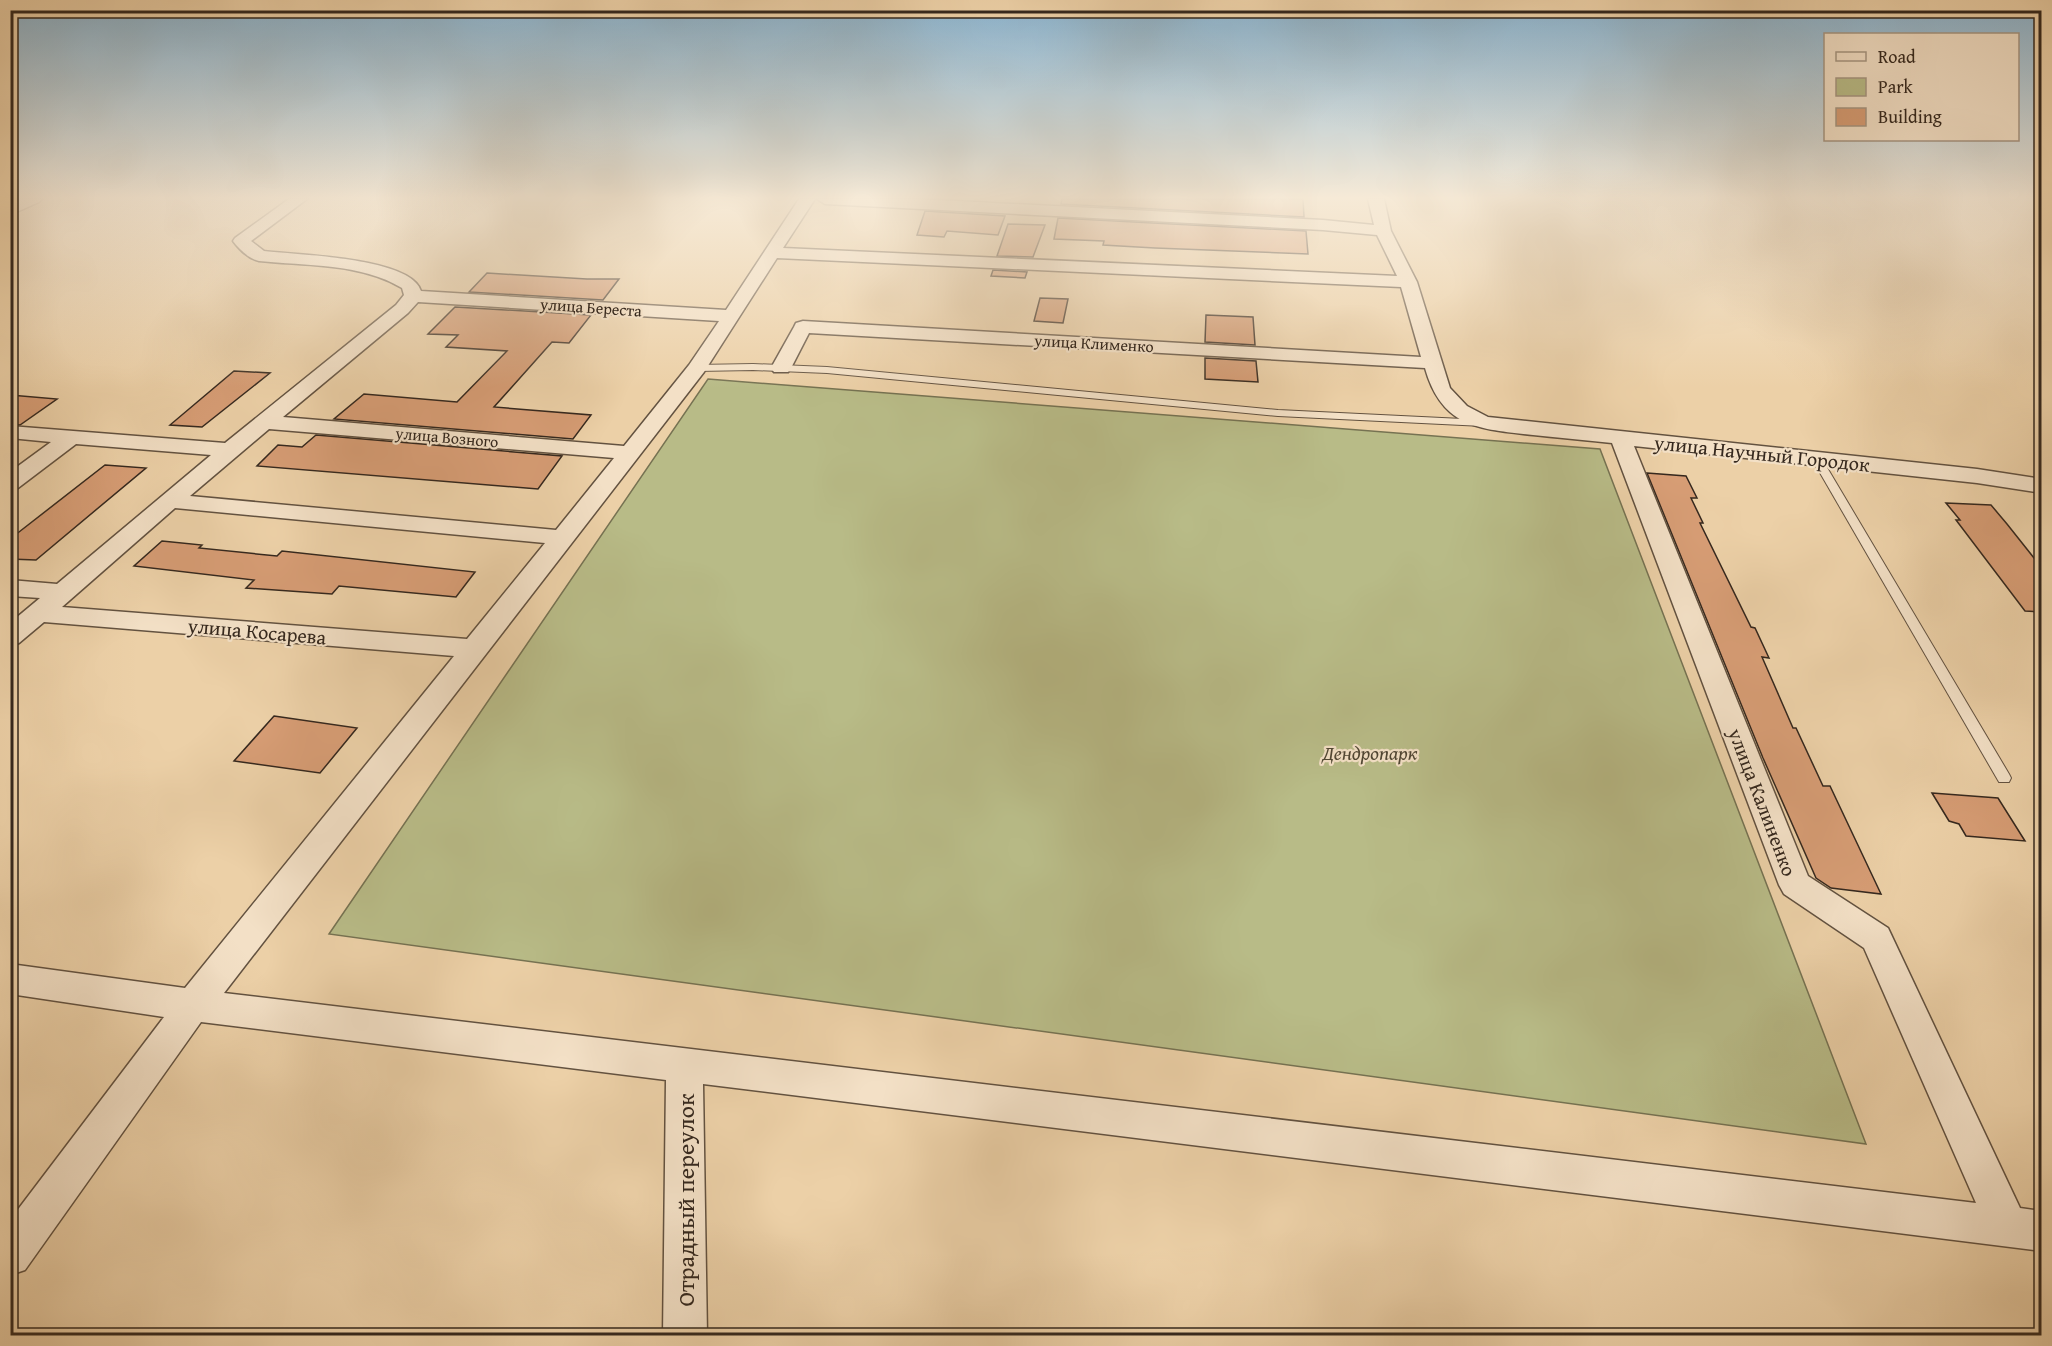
<svg xmlns="http://www.w3.org/2000/svg" width="2052" height="1346" font-family="'Gentium Book Plus',serif">
<style>
.green{fill:#b8bb87;stroke:#767252;stroke-width:1.5}
.building{fill:#d79d75;stroke:#35281e;stroke-width:1.5}
.lines{fill:none;stroke-linecap:round;stroke-linejoin:round}
.lane-casing{stroke:#635240;stroke-width:2}
.street-casing{stroke:#635240;stroke-width:3}
.lane{fill:#f3e0c6;fill-rule:evenodd}
.street{fill:#f3e0c6;fill-rule:evenodd}
.labels{text-anchor:middle;dominant-baseline:central;stroke-width:4.5;stroke-linejoin:round;paint-order:stroke}
.far-street-label{font-size:16px;fill:#35281e;stroke:#f3e0c6}
.street-label{font-size:20px;fill:#35281e;stroke:#f3e0c6}
.park-label{font-size:20px;font-style:italic;fill:#4f4533;stroke:#f3e0c6}
.near-street-label{font-size:24px;fill:#35281e;stroke:#f3e0c6}
</style>
<rect width="100%" height="100%" fill="#ecd0a7"/>
<filter id="stains"><feTurbulence type="fractalNoise" baseFrequency=".00333" numOctaves="4"/><feColorMatrix values="0 0 0 0 .2 0 0 0 0 .09 0 0 0 0 .02 0 0 0 .5 -.17"/></filter>
<radialGradient id="worn" r=".72"><stop offset=".6" stop-color="#630" stop-opacity="0"/><stop offset="1" stop-color="#630" stop-opacity=".3"/></radialGradient>
<path class="green" d="M708 379 1600 449 1866 1144 329 934Z"/>
<g class="building">
<path d="M1062 199H1303L1304 217 1061 204Z"/>
<path d="M925 211 1005 216 998 235 947 231 944 237 917 235Z"/>
<path d="M1058 218 1306 231 1308 254 1155 248 1103 245 1104 241 1054 239Z"/>
<path d="M1008 224 1045 225 1033 257 997 256Z"/>
<path d="M993 270 1027 272 1025 278 991 276Z"/>
<path d="M487 273 587 279H619L603 300 469 292Z"/>
<path d="M1040 298 1068 299 1063 323 1034 321Z"/>
<path d="M455 307 591 315 569 343 552 342 494 407 591 415 573 439 334 419 364 394 457 402 507 351 446 347 458 335 428 334Z"/>
<path d="M1206 315 1253 317 1255 345 1205 342Z"/>
<path d="M1205 358 1256 361 1258 382 1205 379Z"/>
<path d="M234 371 270 373 202 427 170 425Z"/>
<path d="M10 395 57 399 20 425 10 424Z"/>
<path d="M316 435 562 456 538 489 257 466 278 445 302 447Z"/>
<path d="M105 465 146 468 36 560 10 559V539Z"/>
<path d="M1647 473 1686 476 1697 498H1691L1703 523H1700L1751 627 1755 628 1769 658 1762 657 1793 728H1796L1823 786H1830L1881 894 1831 888 1816 878 1763 758Z"/>
<path d="M1946 503 1991 505 2007 524 2042 568V612L2025 611 1956 520H1960Z"/>
<path d="M162 541 202 545 199 548 277 556 282 551 475 572 456 597 339 586 332 594 246 588 254 580 134 566Z"/>
<path d="M274 716 357 728 320 773 234 761Z"/>
<path d="M1932 793 1998 798 2025 841 1966 836 1959 824 1949 821Z"/>
</g>
<g class="lines">
<defs>
<g id="lane">
<path d="M753 364 827 367 1278 410 1483 420 1488 423 1483 426 1278 416 827 373 753 370 697 371 692 368 697 365Z"/>
<path d="M1817 456 1822 459 2009 774 2011 778 2009 782H1999L1812 459Z"/>
</g>
<g id="street">
<path d="M21 199H42L39 202 10 215V204Z"/>
<path d="M289 199H307L251 241 264 251C295 255 411 257 421 291L726 310 799 199H815L783 248 1397 276 1377 235 1323 230 825 204 817 199H918L1323 220 1374 225 1368 199H1384L1391 231 1417 282 1450 388 1467 406 1488 417 1977 469 2042 479V493L1977 483 1634 446 1808 876 1888 928 2020 1208 2042 1211V1251L703 1084 707 1336H663L666 1080 201 1022 25 1270 10 1275V1220L164 1017 10 994V964L185 988 454 656 44 622 19 643 10 646V623L40 598 10 596V580L57 584 211 455 76 444 18 488 10 490V472L51 442 10 438V426L225 443 396 305 404 295 402 288C361 263 306 266 259 261 249 259 239 249 233 241L235 238ZM777 258 1401 287 1421 357 803 321 796 323 794 327 771 368 774 372H788L791 368 809 333 1425 368C1442 428 1479 429 1533 435 1559 438 1586 440 1612 443L1779 885 1784 894 1864 948 1976 1203 224 993 704 372ZM418 302 719 321 689 365 624 446 283 417 408 313ZM269 429 614 458 556 530 190 496ZM175 508 545 543 467 639 62 607Z"/>
</g>
</defs>
<use href="#lane" class="lane-casing"/>
<use href="#street" class="street-casing"/>
<use href="#lane" class="lane"/>
<use href="#street" class="street"/>
</g>
<linearGradient id="sky" x2="0" y2="1"><stop stop-color="#89b4d1"/><stop offset="0.51" stop-color="#f6ead7"/><stop offset="1" stop-color="#f6ead7" stop-opacity="0"/></linearGradient>
<rect width="2052" height="388" fill="url(#sky)"/>
<g class="labels">
<g class="far-street-label">
<text transform="translate(591 307) rotate(4)">улица Береста</text>
<text transform="translate(1094 343) rotate(3)">улица Клименко</text>
<text transform="translate(447 437) rotate(5)">улица Возного</text>
</g>
<g class="street-label">
<text transform="translate(1762 453) rotate(6)">улица Научный Городок</text>
<text transform="translate(257 631) rotate(5)">улица Косарева</text>
<text transform="translate(1763 802) rotate(69)">улица Калиненко</text>
</g>
<g class="park-label">
<text x="1370" y="752">Дендропарк</text>
</g>
<g class="near-street-label">
<text transform="translate(685 1200) rotate(-90)">Отрадный переулок</text>
</g>
</g>
<rect width="2052" height="1346" fill="none" stroke="#ecd0a7" stroke-width="36"/>
<rect x="12" y="12" width="2028" height="1322" fill="none" stroke="#35281e" stroke-width="3"/>
<rect x="18" y="18" width="2016" height="1310" fill="none" stroke="#35281e" stroke-width="1.5"/>
<rect x="1824" y="33" width="195" height="108" fill="#f3e0c6" stroke="#a79683" stroke-width="1.5"/>
<rect x="1836" y="52" width="30" height="9" fill="#f3e0c6" stroke="#a79683" stroke-width="1.5"/>
<text x="1878" y="63" font-size="18" fill="#35281e">Road</text>
<rect x="1836" y="78" width="30" height="18" fill="#b8bb87" stroke="#a79683" stroke-width="1.5"/>
<text x="1878" y="93" font-size="18" fill="#35281e">Park</text>
<rect x="1836" y="108" width="30" height="18" fill="#d79d75" stroke="#a79683" stroke-width="1.5"/>
<text x="1878" y="123" font-size="18" fill="#35281e">Building</text>
<rect width="100%" height="100%" filter="url(#stains)"/>
<rect width="100%" height="100%" fill="url(#worn)"/>
</svg>
